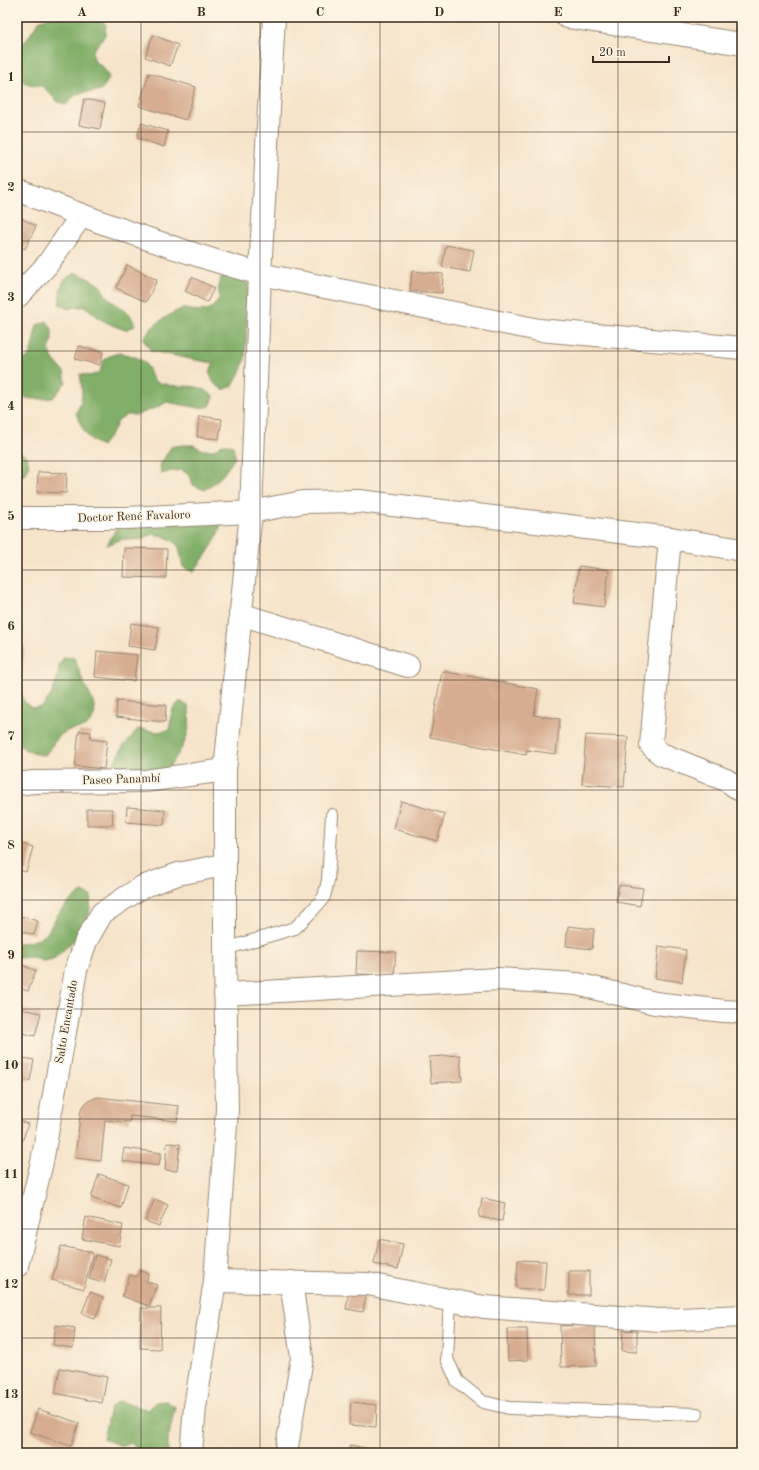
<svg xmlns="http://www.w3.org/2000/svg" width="759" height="1470" font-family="'Old Standard TT',serif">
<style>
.forest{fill:#81ae67;stroke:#5e6c42}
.building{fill:#d7ad91}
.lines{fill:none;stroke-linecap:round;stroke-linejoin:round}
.service-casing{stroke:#988774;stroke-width:14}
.minor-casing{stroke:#988774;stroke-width:24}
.service{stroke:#fff;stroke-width:12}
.minor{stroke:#fff;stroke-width:22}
.grid{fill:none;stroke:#3b2a1e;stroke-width:1;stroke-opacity:0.55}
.labels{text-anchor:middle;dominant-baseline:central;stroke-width:3.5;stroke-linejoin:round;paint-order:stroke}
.street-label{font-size:12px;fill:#3b2a1e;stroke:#fcf5e5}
.neatline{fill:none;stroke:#3b2a1e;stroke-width:1.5}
.grid-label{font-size:13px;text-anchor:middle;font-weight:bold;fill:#3b2a1e}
</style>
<rect width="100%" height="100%" fill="#fcf5e5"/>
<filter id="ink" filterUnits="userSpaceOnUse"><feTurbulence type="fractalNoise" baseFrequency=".025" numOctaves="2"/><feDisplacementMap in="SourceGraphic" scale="8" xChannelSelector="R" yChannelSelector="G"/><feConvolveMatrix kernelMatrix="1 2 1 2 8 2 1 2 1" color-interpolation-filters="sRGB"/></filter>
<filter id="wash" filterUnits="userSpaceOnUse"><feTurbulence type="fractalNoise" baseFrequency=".012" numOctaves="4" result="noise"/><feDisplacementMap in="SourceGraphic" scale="16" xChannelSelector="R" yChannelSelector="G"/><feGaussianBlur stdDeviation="0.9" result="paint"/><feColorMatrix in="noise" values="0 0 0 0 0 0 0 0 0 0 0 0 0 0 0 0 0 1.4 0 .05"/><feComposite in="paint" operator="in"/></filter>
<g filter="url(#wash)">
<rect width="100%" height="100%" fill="#f6e4ca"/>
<g class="forest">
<path d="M49 17H95L106 24 105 35 92 52 95 62 104 68 109 78C100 97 94 89 78 94 73 96 69 102 66 105L57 101 42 86C32 85 24 84 17 77V49L27 39 39 21Z"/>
<path d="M76 273C85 277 94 280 101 287 103 290 105 295 108 298 121 310 129 306 135 326L125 330C118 327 111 325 104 321 88 312 90 302 68 309L59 304C61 287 59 280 76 273Z"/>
<path d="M231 275 249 284 245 359 242 368 233 386 223 390 214 383 209 372 214 363C193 360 172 355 151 351L143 339C153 323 167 316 183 308 196 312 211 314 219 299 220 295 218 290 219 286 219 283 221 280 221 277Z"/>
<path d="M47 321 52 329V340L49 350 53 359 64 372 66 382 53 398C41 399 28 401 17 394V363L30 356 37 325Z"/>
<path d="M120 353C129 355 142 357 147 366 151 372 150 377 156 382 159 383 162 384 165 384 186 390 197 380 214 397L210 406 199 408 167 402 158 407 137 415H127L118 421 114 430 102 446C85 438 83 430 76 413 84 397 82 392 80 374L90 376 100 372C103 359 105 356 120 353Z"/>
<path d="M222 444 233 446 235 457C226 472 219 481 204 490L193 485 190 476 182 470 171 471 161 474 160 465 171 447 182 445H193L203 450H214Z"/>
<path d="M17 450 27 456 29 467 24 475 17 477Z"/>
<path d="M222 518C219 539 206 556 193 572L183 567 179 547 172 540 163 536 152 534 142 539 133 540 122 539 107 545 117 527Z"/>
<path d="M17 639 23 646 20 689 23 700 31 708 42 707 51 695 58 676 59 666 64 657 74 658C78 666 79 671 82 679 88 694 105 712 86 726 80 730 71 728 65 732 56 737 51 748 45 755 33 755 26 751 17 743Z"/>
<path d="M180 701 188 706C194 734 181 751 165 772L121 774 113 766 122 748 138 729 158 732 169 730 173 709Z"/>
<path d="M82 892 91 896 89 916 79 935 54 959 43 961 32 957 17 958V943C27 943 39 941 47 933 51 927 54 920 58 914 65 905 73 898 82 892Z"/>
<path d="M118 1401 149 1410 155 1402 166 1401 175 1407 168 1439V1453H139L132 1443 122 1446 103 1439 110 1408Z"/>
</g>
<g id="blocks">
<g class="building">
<path d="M153 35 178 45 170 66 145 57Z"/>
<path d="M149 73 196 87 186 120 139 106Z"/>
<path d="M84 99 105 103 100 129 79 125Z"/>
<path d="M141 123 168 131 164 147 137 138Z"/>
<path d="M17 216 36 226 25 249 17 245Z"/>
<path d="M446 245 474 250 470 272 442 267Z"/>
<path d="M127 265 157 280 146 302 116 288Z"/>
<path d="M412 271 443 274 442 293 410 291Z"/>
<path d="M192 277 214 288 207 302 185 291Z"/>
<path d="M79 346 103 352 100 365 75 359Z"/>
<path d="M199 416 222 419 219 439 197 437Z"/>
<path d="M38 472 67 473 66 493 37 492Z"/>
<path d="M124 548 167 549 166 578 123 577Z"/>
<path d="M579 566 609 570 604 607 574 603Z"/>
<path d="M131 623 159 627 155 650 128 646Z"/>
<path d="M97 651 137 655 134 681 95 677Z"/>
<path d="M442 671 538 689 534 715 560 719 556 754 527 750 526 755 430 737Z"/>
<path d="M117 701 166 705 165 722 116 717Z"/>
<path d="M79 731 91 732 90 739 107 741 104 769 75 766Z"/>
<path d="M586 735 628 737 624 787 582 784Z"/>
<path d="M401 801 445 814 437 841 394 829Z"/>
<path d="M127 807 165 810 164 825 126 822Z"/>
<path d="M87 809H112L113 825H87Z"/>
<path d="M17 842 33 847 26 872 17 869Z"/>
<path d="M619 885 643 888 640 906 616 902Z"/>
<path d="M17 915 38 921 34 935 17 930Z"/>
<path d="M568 926 594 929 592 949 566 946Z"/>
<path d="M659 946 686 950 682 982 655 978Z"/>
<path d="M357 951 396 952 394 975 356 974Z"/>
<path d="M20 964 36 971 28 991 17 987V972Z"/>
<path d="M17 1008 41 1013 35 1036 17 1032Z"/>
<path d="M460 1055 462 1081 431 1083 429 1057Z"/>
<path d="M17 1057 34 1060 30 1081 17 1078Z"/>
<path d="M97 1097 179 1106 177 1121 130 1116V1122L105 1120 101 1161 75 1158 81 1109 87 1102Z"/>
<path d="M17 1120 28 1124 22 1142 17 1140Z"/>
<path d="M167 1143 180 1144 177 1171 165 1170Z"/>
<path d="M124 1148 161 1153 159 1166 122 1161Z"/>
<path d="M99 1174 128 1184 121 1208 91 1198Z"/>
<path d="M482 1198 505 1203 502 1221 479 1217Z"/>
<path d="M155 1199 168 1205 159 1226 145 1221Z"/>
<path d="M86 1217 123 1225 119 1246 82 1239Z"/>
<path d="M379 1239 403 1244 398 1269 374 1264Z"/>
<path d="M61 1246 93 1253 84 1289 52 1280Z"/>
<path d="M95 1255 111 1259 104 1283 89 1279Z"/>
<path d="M518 1260 546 1261 544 1290 516 1288Z"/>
<path d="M140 1270 149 1274 146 1281 157 1285 149 1306 122 1296 130 1275 137 1277Z"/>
<rect x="569" y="1271" width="20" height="24"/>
<path d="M90 1292 103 1297 95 1319 82 1313Z"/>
<path d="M349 1292 366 1295 363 1312 346 1309Z"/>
<path d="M141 1308H161L160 1349 140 1348Z"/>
<path d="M56 1325 75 1328 73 1348 53 1345Z"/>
<path d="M595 1325 596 1366 561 1367 560 1326Z"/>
<path d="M507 1329H527L528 1360 508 1361Z"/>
<path d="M623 1330 637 1331V1352L622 1351Z"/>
<path d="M60 1368 107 1377 102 1403 55 1393Z"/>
<path d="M351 1402 377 1405 376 1427 349 1425Z"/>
<path d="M38 1409 79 1423 71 1446 30 1432Z"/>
<path d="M350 1445 371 1449V1453H349Z"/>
</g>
</g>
</g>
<g filter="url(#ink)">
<use href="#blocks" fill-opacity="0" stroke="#988774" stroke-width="1"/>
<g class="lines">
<defs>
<g id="service">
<path d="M225 949 295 928 312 911 324 897 328 880 332 815"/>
<path d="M450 1300 447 1359 457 1381 483 1402 509 1408 697 1414"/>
</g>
<g id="minor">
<path d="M567 17 742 44"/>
<path d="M17 190C97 222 178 251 260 274L539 330 742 348"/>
<path d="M17 297 47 265 81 216"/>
<path d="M17 518H126L251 512 303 502 359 501 670 538 742 550"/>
<path d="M670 538 651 745 661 754 726 780 742 791"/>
<path d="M240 614 408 666"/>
<path d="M17 784 34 782 145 781 225 770"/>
<path d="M225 994 498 979 577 984 655 1003 724 1011 742 1012"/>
<path d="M17 1266 42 1162 76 970 86 941 102 913 142 887 178 874 224 865"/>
<path d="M215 1281 368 1284 484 1307 660 1320 742 1316"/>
<path d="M191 1453 195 1407 215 1281 227 1110 225 949V770L251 512 260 274 274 17"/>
<path d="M286 1453 302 1358 291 1282"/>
</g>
</defs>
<use href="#service" class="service-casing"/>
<use href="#minor" class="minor-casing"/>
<use href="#service" class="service"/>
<use href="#minor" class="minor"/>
</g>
</g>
<path class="grid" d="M141 17V1453M260 17V1453M380 17V1453M499 17V1453M618 17V1453M17 132H742M17 241H742M17 351H742M17 461H742M17 570H742M17 680H742M17 790H742M17 900H742M17 1009H742M17 1119H742M17 1229H742M17 1338H742"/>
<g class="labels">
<g class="street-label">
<text transform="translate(134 517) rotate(-2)">Doctor René Favaloro</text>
<text transform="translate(121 780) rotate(-2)">Paseo Panambí</text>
<text transform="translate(67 1022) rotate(-80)">Salto Encantado</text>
</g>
</g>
<rect width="759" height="1470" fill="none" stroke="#fcf5e5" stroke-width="44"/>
<path d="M593 56v6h76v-6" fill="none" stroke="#3b2a1e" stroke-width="2"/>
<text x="599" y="56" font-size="12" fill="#3b2a1e" stroke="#fcf5e5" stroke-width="3" paint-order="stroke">20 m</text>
<rect x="22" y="22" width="715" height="1426" class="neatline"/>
<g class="grid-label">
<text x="82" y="16">A</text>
<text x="201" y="16">B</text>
<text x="320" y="16">C</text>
<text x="439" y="16">D</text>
<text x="558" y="16">E</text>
<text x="677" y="16">F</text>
<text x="11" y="81">1</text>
<text x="11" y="191">2</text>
<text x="11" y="301">3</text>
<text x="11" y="410">4</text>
<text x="11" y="520">5</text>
<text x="11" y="630">6</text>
<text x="11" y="740">7</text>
<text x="11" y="849">8</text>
<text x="11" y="959">9</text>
<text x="11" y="1069">10</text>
<text x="11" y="1178">11</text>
<text x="11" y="1288">12</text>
<text x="11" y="1398">13</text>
</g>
</svg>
